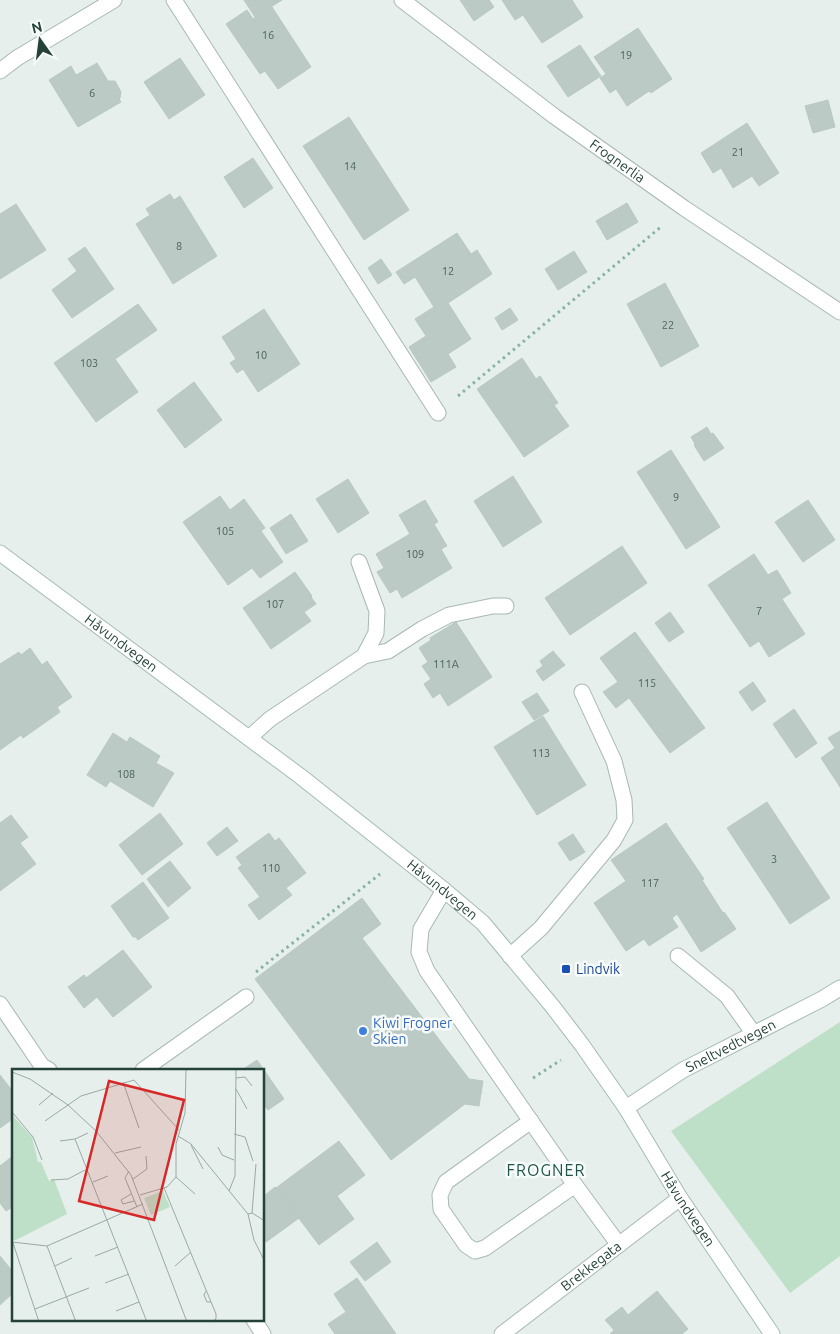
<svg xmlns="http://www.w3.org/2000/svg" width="840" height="1334" font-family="Ubuntu,sans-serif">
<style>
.green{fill:#bfe0c8}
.building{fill:#bbcac4;stroke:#b8c9c2}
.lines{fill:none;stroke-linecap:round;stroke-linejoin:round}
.lane-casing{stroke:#a8b8b2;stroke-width:17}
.street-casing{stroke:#a8b8b2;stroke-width:17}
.secondary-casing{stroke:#a4bbb3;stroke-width:17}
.path{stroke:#86b3a5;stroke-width:3;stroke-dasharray:2.5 4;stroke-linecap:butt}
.lane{stroke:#fff;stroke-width:15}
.street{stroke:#fff;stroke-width:15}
.secondary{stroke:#fff;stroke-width:15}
.transit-dot{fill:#1a4fb4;stroke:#f7fbf9;stroke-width:2}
.shop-dot{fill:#3f7fe0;stroke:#f7fbf9;stroke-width:2}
.labels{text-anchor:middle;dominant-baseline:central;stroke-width:5;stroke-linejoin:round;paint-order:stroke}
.number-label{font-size:11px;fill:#4a645c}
.street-label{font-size:14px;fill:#24423a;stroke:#f7fbf9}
.transit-label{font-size:14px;fill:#164399;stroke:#f7fbf9;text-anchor:start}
.shop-label{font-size:14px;fill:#366cbe;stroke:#f7fbf9;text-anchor:start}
.quarter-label{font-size:16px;letter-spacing:1px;fill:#1f5548;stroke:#f7fbf9}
.inset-road{fill:none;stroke:#98aaa4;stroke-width:1}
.view{fill:#d62828;fill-opacity:0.15;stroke:#d62828;stroke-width:2.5}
.inset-edge{fill:none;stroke:#24423a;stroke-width:2.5}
</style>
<rect width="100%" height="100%" fill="#e6efeb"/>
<path class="green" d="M840 1022V1256L790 1293 671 1131Z"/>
<g class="building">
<path d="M244 0H282L255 17Z"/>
<path d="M460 0H489L494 7 474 21Z"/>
<path d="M502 0H572L583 17 542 43 523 15 515 20Z"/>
<path d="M272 7 311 67 278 89 265 71 260 74 226 24 247 10 253 19Z"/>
<path d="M638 28 672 79 651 93 649 91 627 106 616 89 610 93 600 78 606 74 594 57Z"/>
<path d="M580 45 601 76 568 97 547 66Z"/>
<path d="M180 58 205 95 169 119 144 82Z"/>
<path d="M97 63 108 81H115L121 92 120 98 119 99 121 102 78 127 49 80 71 66 76 75Z"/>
<path d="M828 100 835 127 813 133 805 106Z"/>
<path d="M349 117 409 210 364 240 303 146Z"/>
<path d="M747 123 779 173 759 186 752 176 733 188 721 168 713 173 701 153Z"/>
<path d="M253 158 273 188 244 208 224 177Z"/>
<path d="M170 194 174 200 180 196 217 256 173 284 136 224 150 215 146 209Z"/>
<path d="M627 203 638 222 607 240 596 221Z"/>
<path d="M16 204 46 250 0 279V214Z"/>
<path d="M457 233 471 254 477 250 492 274 448 303 471 339 448 354 456 367 431 382 409 347 426 336 415 319 434 307 415 277 404 284 396 272Z"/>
<path d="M85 247 114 289 72 318 52 290 77 271 68 259Z"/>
<path d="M574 251 587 272 558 290 545 269Z"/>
<path d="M381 259 392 275 378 284 368 268Z"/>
<path d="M665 283 699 346 661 367 627 304Z"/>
<path d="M138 304 157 330 115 359 138 392 96 422 54 363Z"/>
<path d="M510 308 518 320 502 330 495 318Z"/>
<path d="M264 309 300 364 258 392 243 369 237 373 230 363 236 359 222 337Z"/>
<path d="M522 358 536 379 540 376 558 403 554 405 569 426 524 457 477 389Z"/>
<path d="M194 382 222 420 185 448 157 410Z"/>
<path d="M707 427 711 434 713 433 724 448 704 461 694 445 695 444 691 437Z"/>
<path d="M671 450 720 527 686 549 637 472Z"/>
<path d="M513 476 542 522 503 547 474 501Z"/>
<path d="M348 479 369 513 338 533 316 499Z"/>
<path d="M220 496 230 510 244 499 265 528 261 531 283 562 260 578 252 568 228 585 183 522Z"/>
<path d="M425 500 438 522 434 524 447 546 441 549 452 568 402 598 397 589 390 593 377 572 384 568 376 554 410 534 399 515Z"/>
<path d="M808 500 835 540 803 562 775 522Z"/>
<path d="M291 514 308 541 286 554 270 528Z"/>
<path d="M622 546 647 583 570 635 545 598Z"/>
<path d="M754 554 768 575 777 570 791 593 782 599 805 634 769 657 759 641 750 647 708 585Z"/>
<path d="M295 572 312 596 311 597 316 604 304 612 311 621 271 649 243 608Z"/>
<path d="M670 612 684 632 669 642 655 623Z"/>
<path d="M456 622 492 677 448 706 440 693 433 698 424 684 431 679 422 666 428 662 419 648 431 640 430 638Z"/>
<path d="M635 632 705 728 670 753 629 698 616 708 603 692 618 682 600 658Z"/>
<path d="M30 648 42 665 47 661 72 697 57 707 60 712 23 738 21 735 0 750V664L19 652 21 655Z"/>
<path d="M553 651 565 665 543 681 536 671 543 666 540 661Z"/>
<path d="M753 682 766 701 752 711 739 692Z"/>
<path d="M537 693 549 711 534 720 522 702Z"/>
<path d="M794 709 817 743 796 758 773 724Z"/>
<path d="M543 716 586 785 537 815 494 747Z"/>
<path d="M840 731V787L821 758 835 748 828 738Z"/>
<path d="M113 733 127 742 130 737 160 756 156 763 174 773 153 807 110 781 106 787 87 775Z"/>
<path d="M767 802 830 898 790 924 727 828Z"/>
<path d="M160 813 183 844 142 875 119 845Z"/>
<path d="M11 815 28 837 20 843 36 864 0 891V823Z"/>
<path d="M666 823 704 879 702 880 723 913 724 912 736 929 701 952 677 914 672 918 678 927 649 946 644 939 626 951 594 903 626 881 611 860Z"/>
<path d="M227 827 238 841 217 856 207 843Z"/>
<path d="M269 833 275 841 279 838 306 873 286 888 292 895 259 920 248 905 260 897 238 868 242 865 236 857Z"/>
<path d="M573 834 585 852 570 861 558 843Z"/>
<path d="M170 861 191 888 168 907 147 879Z"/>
<path d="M143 882 169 918 138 940 136 937H133L111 906Z"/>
<path d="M362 898 381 924 362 938 469 1079 483 1081 479 1106 465 1104 391 1160 255 979Z"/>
<path d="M123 950 152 987 113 1017 97 997 84 1008 68 987 84 975 86 978Z"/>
<path d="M257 1060 284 1099 268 1110 264 1105V1070H242Z"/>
<path d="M0 1075 14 1093V1118L0 1128Z"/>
<path d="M339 1141 365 1175 337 1196 354 1219 319 1245 276 1188Z"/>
<path d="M14 1155V1206L6 1211 0 1203V1166Z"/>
<path d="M275 1187 299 1218 266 1242 264 1239V1196Z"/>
<path d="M377 1242 391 1262 365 1281 350 1262Z"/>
<path d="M0 1256 14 1273 11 1274 14 1278 13 1293 0 1305Z"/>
<path d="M357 1278 396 1334H335L328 1324 346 1312 334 1294Z"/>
<path d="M657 1291 688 1329 682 1334H610L614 1330 605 1320 622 1307 628 1315Z"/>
</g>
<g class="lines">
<defs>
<g id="lane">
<path d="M174 0 438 413"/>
<path d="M359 562 377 611 376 633 364 656"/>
<path d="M249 738 270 719 364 656 388 651 422 629 449 615 493 606H506"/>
<path d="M444 890 421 929 419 952 427 971 575 1185 619 1245"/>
<path d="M510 956 541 928 614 840 625 820 624 800 614 761 582 692"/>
<path d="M678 956 727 996 754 1034"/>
<path d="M531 1121 446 1182 440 1195 441 1209 466 1245 475 1251 485 1248 575 1185"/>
</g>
<g id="street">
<path id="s1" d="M402 0 554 116 684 208 840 312"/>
<path d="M0 71 17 58 114 0"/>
<path d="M0 1004 42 1066 49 1070"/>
<path d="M143 1070 246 997"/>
<path d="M254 1320 263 1334"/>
<path id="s2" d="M502 1334 680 1198"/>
</g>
<g id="secondary">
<path id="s3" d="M0 553 300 776 444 890 483 923 553 1007 582 1045 626 1108 680 1198 772 1334"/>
<path id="s4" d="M626 1108 683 1070 822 999 840 988"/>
</g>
</defs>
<use href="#lane" class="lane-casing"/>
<use href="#street" class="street-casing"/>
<use href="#secondary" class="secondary-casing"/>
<g class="path">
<path d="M458 396 662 226"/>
<path d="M256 972 380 874"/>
<path d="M533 1078 561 1060"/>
</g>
<use href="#lane" class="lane"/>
<use href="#street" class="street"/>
<use href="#secondary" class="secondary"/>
</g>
<rect class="transit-dot" x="561" y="964" width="10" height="10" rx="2.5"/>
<circle class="shop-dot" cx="363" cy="1031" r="5"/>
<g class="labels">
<g class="number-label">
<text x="268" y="35">16</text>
<text x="626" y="55">19</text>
<text x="92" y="93">6</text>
<text x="738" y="152">21</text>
<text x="350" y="166">14</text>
<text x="179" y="246">8</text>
<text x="448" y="271">12</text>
<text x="668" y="325">22</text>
<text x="261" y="355">10</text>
<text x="89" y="363">103</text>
<text x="676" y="497">9</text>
<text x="225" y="531">105</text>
<text x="415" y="554">109</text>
<text x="275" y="604">107</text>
<text x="759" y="611">7</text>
<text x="446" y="664">111A</text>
<text x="647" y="683">115</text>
<text x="541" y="753">113</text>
<text x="126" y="774">108</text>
<text x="774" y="859">3</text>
<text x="271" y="868">110</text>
<text x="650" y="883">117</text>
</g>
<g class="street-label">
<text stroke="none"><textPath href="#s1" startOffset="269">Frognerlia</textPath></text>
<text stroke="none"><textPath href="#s3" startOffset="151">Håvundvegen</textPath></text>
<text stroke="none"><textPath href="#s3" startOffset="556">Håvundvegen</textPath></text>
<text stroke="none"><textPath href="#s4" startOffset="122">Sneltvedtvegen</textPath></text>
<text stroke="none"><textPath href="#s3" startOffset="961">Håvundvegen</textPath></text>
<text stroke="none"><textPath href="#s2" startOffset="112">Brekkegata</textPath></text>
</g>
<g class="transit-label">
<text x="576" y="969">Lindvik</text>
</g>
<g class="shop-label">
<text x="373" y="1023">Kiwi Frogner<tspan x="373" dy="16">Skien</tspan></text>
</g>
<g class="quarter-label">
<text x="546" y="1170">FROGNER</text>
</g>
</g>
<g transform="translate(12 1069)">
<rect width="252" height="252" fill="#e6efeb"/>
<path d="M0 46 20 68 26 93H29L37 112 42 110 55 145 4 171H0ZM151 122 158 138 139 146 132 129Z" fill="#bfe0c8"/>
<path class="inset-road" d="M0 3 18 10 56 36 84 62 119 106 175 253M224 9 233 8 240 17M111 13 127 59M224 20 235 40M27 36 41 24M0 43 21 68 30 91M33 52 69 27 122 11 167 61M76 64 63 70 135 253M222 65 233 68 241 92M166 67 179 75 236 145 242 171 253 193M48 72 63 70M179 76 191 100M206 78 210 86 222 91M103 84 129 78M117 102 113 109 125 138M164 108 183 125M121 110 135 100 134 87M39 111 56 110 73 101M81 113 96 107M152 119 204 245V250L199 253M217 122 223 107 224 0M119 125 109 131 111 135 122 132M128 126 155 118 164 108V75L173 44 174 0M240 144 253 152M236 145 240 144 244 95M0 173 35 177 131 135M1 174 27 253M35 177 64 253M83 187 106 178M43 197 60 189M163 197 179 183M93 214 117 205M194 222 192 226 195 233H199M23 240 77 219M104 242 127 233"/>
<path class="view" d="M97 12 172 31 142 151 67 132Z"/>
<rect width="252" height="252" class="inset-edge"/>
</g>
<g transform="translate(40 40) rotate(346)" stroke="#f7fbf9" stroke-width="4" paint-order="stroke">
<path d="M0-4L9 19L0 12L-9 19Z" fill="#24423a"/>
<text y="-8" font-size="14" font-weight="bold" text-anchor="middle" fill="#24423a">N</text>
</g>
</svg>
